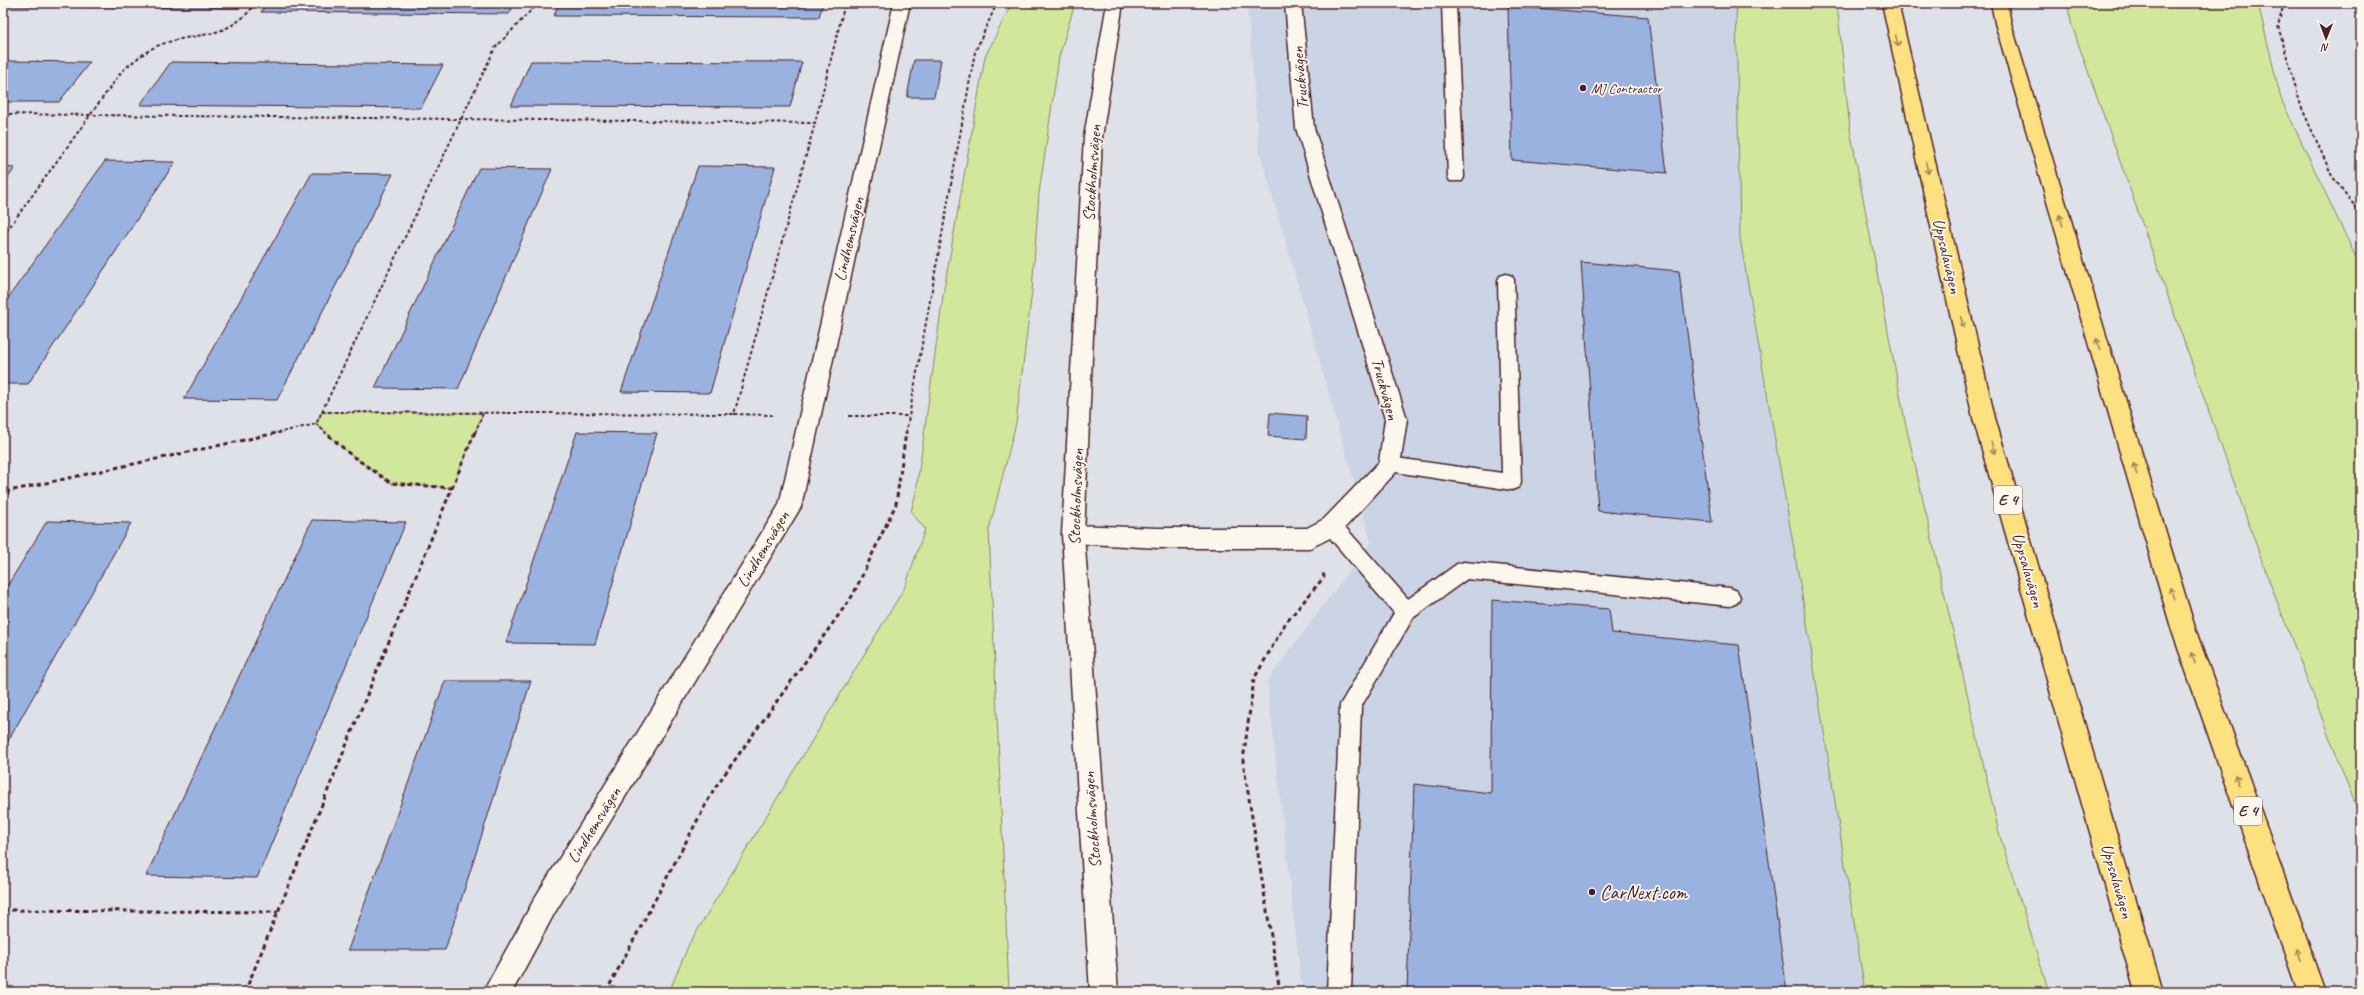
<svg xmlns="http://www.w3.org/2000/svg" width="2364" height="995" font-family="Caveat,sans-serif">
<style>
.built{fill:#cad4e5}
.green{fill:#d1e79c;stroke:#8e8364}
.building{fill:#9ab2df;stroke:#4a1f2b}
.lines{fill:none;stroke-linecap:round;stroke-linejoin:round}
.service-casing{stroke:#4a1f2b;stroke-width:3}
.minor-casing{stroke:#4a1f2b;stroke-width:3}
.tertiary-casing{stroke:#4a1f2b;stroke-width:3}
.motorway-casing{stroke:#4a1f2b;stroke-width:3}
.path-far1{stroke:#4a1f2b;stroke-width:2;stroke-dasharray:3.5 2.5;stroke-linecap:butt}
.path{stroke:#4a1f2b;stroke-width:3;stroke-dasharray:4.5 3.5;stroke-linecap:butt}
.service{fill:#fbf7ec;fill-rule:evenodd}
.minor{fill:#fbf7ec;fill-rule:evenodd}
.tertiary{fill:#fbf7ec;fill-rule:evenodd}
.motorway{fill:#fde080;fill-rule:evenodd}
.oneway{stroke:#a48056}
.poi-dot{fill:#4a1f2b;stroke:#fbf7ec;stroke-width:1.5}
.labels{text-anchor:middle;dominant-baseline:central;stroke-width:3.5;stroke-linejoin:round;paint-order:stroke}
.far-poi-label{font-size:14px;fill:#4a1f2b;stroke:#fbf7ec;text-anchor:start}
.shield{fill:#fbf7ec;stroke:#7f6065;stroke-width:1}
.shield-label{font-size:16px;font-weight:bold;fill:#4a1f2b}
.street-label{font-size:17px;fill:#4a1f2b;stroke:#fbf7ec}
.near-poi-label{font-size:20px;fill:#4a1f2b;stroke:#fbf7ec;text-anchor:start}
</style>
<rect width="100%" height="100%" fill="#dee2e8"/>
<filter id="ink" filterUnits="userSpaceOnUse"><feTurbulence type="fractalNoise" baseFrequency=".025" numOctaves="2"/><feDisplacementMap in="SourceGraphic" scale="8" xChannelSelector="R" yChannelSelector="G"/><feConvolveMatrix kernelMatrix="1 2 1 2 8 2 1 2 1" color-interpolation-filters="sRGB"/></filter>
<g filter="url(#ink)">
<path class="built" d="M1247 3H1736L1740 238 1807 624 1865 992H1302L1267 681 1371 542 1259 149Z"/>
<g class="green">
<path d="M1012 3H1075L1059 57 1039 193 1032 291 1016 423 989 530 1009 992H669L689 944 905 587 925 529 911 512 916 492 944 289 985 57Z"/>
<path d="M1736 3H1837L1850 129 1905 421 1999 833 2049 992H1865L1807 624 1740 238Z"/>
<path d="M2067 3H2258L2281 99 2361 268V819L2268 578 2072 26Z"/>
<path d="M322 412 483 413 452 488 391 483 351 455 316 424Z"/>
</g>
<g class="building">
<path d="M3 3H242L239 8 3 6Z"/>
<path d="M267 3H515L509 14 261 12Z"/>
<path d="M559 3H823L819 17 554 16Z"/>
<path d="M1508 6 1648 17 1667 173 1512 160Z"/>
<path d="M914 60H941L934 97H907Z"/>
<path d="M3 61 90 62 59 102H3Z"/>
<path d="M531 61 802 62 790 107 511 106Z"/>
<path d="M171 62 443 65 421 108 140 105Z"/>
<path d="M105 161 175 162 28 384H3V305Z"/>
<path d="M698 166 775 167 710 393 621 392Z"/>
<path d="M3 167 15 168 3 184Z"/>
<path d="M479 168 552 169 458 389 375 388Z"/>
<path d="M312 173 393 174 277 400 184 399Z"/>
<path d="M1581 262 1679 271 1712 522 1598 511Z"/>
<path d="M1270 413 1307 416 1306 439 1268 436Z"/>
<path d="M577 432 657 433 595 644 506 643Z"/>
<path d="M312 520 406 522 257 878 146 876Z"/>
<path d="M47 521 131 523 3 750V593Z"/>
<path d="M1492 600 1609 609 1612 633 1739 645 1787 992H1407L1414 784 1491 793Z"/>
<path d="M445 681H531L445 950H348Z"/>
<path d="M3 990 205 991 3 992Z"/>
</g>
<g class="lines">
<defs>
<g id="service">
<path d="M1442 3H1456L1464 177 1462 181H1450L1448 177Z"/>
<path d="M1506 274 1512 276 1514 280 1521 482 1519 487 1512 490 1382 470 1380 465 1382 460 1389 457 1502 473 1498 280 1500 276Z"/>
<path d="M1332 518 1339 520 1408 599 1457 564 1464 562 1730 588 1737 591 1740 597 1737 603 1730 606 1467 579 1413 618 1361 707 1351 992H1327L1340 705 1394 613 1325 532 1322 526 1325 520Z"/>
</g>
<g id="minor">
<path d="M894 3H910L801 507 554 914 512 992H483L536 896 779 505Z"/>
<path d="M1285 3H1301L1314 128 1407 419 1400 465 1397 471 1340 533 1310 548H1158L1073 543 1065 541 1062 534 1065 527 1073 525 1158 528H1307L1324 519 1379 462 1385 419 1296 128Z"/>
</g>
<path id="tertiary" d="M1107 3H1123L1102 137 1084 534 1118 992H1090L1062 534 1084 137Z"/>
<g id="motorway">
<path d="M1882 3H1898L1995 418 2163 992H2135L1973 418Z"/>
<path d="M1991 3H2007L2011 23 2196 631 2326 992H2298L2172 631 1995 23Z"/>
</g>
</defs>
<use href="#service" class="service-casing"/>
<use href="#minor" class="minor-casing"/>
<use href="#tertiary" class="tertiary-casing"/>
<use href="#motorway" class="motorway-casing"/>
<g class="path-far1">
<path d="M2284 3 2278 26 2301 106 2332 176 2357 209 2361 211"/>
<path d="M3 114 815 123 845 3"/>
<path d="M2357 209 2361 216"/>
<path d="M3 236 122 71C133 62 144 52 157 46 196 30 226 43 256 3"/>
<path d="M322 412 734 414 815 123"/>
<path d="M734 414 772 415"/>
<path d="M849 416H908"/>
<path d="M316 424 326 433"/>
<path d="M277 433 316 424 495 48 538 3"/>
<path d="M475 433 483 413"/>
<path d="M906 433 975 52 997 3"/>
</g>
<g class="path">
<path d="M3 488 9 491"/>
<path d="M452 488 475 432"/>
<path d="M3 501 9 491 281 432"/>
<path d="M3 910 278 912"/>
<path d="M245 992 452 488 391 483 351 455 325 432"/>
<path d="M606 992 714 789 853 595 896 504 906 432"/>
<path d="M1280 992 1243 761 1254 679 1285 624 1324 577 1323 573"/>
</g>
<use href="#service" class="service"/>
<use href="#minor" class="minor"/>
<use href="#tertiary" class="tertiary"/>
<use href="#motorway" class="motorway"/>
</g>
<defs><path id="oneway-shaft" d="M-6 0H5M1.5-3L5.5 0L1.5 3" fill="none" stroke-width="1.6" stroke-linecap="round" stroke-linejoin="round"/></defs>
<g class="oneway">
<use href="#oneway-shaft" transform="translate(1897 41) rotate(77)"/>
<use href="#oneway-shaft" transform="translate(1927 168) rotate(77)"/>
<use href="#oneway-shaft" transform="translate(2061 220) rotate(-107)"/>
<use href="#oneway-shaft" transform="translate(1962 322) rotate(77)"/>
<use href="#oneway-shaft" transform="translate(2098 344) rotate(-107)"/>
<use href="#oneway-shaft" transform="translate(1993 448) rotate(74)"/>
<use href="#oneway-shaft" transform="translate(2135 469) rotate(-107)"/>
<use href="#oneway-shaft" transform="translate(2172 593) rotate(-107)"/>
<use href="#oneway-shaft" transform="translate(2193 658) rotate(-110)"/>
<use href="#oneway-shaft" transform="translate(2237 780) rotate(-110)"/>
<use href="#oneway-shaft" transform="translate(2299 955) rotate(-110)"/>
</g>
</g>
<g class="poi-dot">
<circle cx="1583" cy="88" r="4"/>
<circle cx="1592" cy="892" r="4"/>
</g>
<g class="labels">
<g class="far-poi-label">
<text x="1591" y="88">MJ Contractor</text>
</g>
<g class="shield">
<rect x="1994" y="486" width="28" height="28" rx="3"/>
<rect x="2234" y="797" width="28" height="28" rx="3"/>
</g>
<g class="shield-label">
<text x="2008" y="500">E 4</text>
<text x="2248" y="811">E 4</text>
</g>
<g class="street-label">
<text transform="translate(1300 78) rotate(-95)">Truckvägen</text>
<text transform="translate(1092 173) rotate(-86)">Stockholmsvägen</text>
<text transform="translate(849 239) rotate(-77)">Lindhemsvägen</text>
<text transform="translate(1947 256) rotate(77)">Uppsalavägen</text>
<text transform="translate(1385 389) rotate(75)">Truckvägen</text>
<text transform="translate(1076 497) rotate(-88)">Stockholmsvägen</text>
<text transform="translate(763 549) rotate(-59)">Lindhemsvägen</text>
<text transform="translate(2028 570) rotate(74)">Uppsalavägen</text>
<text transform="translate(1092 820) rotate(-94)">Stockholmsvägen</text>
<text transform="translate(594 825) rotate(-58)">Lindhemsvägen</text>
<text transform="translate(2117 881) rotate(74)">Uppsalavägen</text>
</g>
<g class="near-poi-label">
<text x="1600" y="892">CarNext.com</text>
</g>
</g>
<rect width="2364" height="995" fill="none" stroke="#fbf7ec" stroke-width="16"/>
<rect x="8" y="8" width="2348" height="979" fill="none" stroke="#4a1f2b" stroke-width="1.5" filter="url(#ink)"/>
<g transform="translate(2326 38) rotate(181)" stroke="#fbf7ec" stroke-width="3" paint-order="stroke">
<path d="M0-3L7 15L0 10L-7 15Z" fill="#4a1f2b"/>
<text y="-6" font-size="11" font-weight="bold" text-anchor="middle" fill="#4a1f2b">N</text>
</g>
</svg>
